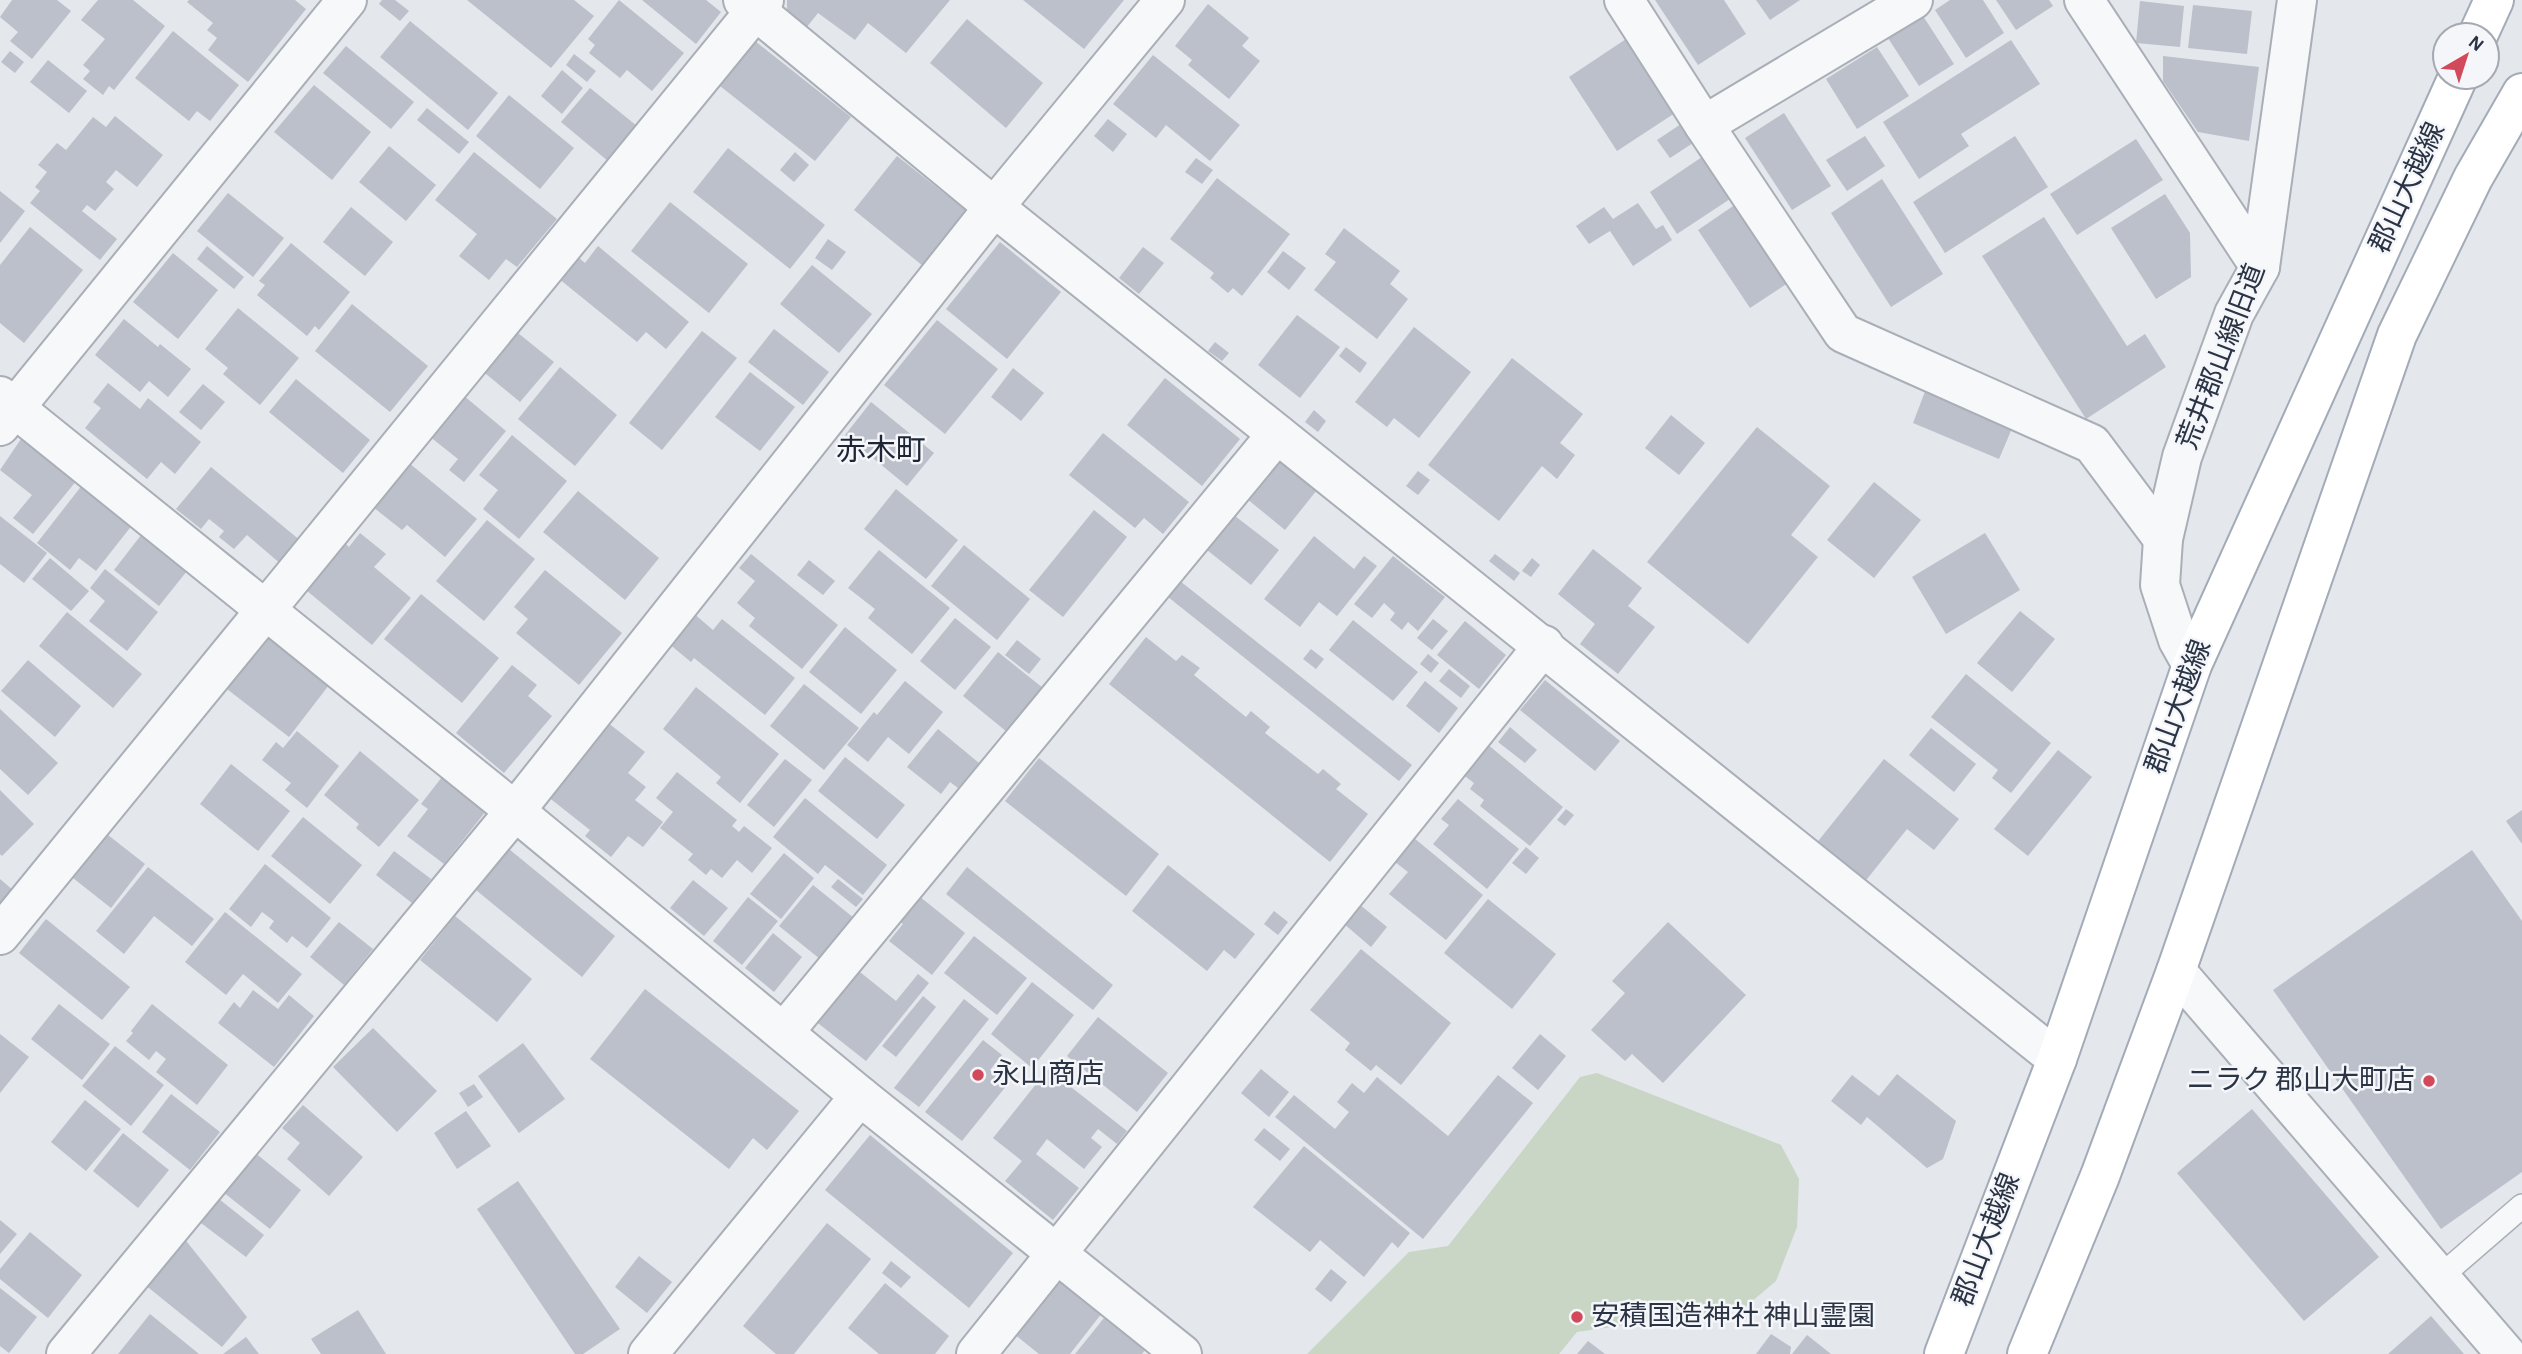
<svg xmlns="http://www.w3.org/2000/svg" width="2522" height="1354" font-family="'Alegreya Sans','Noto Sans JP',sans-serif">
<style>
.green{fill:#c9d6c5}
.building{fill:#bbc0ca}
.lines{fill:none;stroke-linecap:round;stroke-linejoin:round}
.service-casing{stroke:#a9aeb7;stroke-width:26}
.minor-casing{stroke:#a9aeb7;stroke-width:42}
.primary-casing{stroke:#a3abb8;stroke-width:42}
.service{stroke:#f7f8fa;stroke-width:23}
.minor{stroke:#f7f8fa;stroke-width:38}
.primary{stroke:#fff;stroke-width:38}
.poi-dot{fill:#d1495b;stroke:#f4f6f9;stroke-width:2.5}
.labels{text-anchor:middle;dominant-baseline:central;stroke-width:5;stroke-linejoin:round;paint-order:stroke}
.street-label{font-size:28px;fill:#2b3445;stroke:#f4f6f9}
.poi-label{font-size:28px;fill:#2b3445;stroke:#f4f6f9;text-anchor:start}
.neighbourhood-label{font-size:30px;fill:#1d2536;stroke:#f4f6f9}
</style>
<rect width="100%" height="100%" fill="#e4e7ec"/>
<path class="green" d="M1597 1073 1781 1145 1799 1179 1797 1227 1776 1281 1744 1308 1577 1332 1559 1354H1307L1409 1252 1448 1246 1580 1077Z"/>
<g class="building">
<path d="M12 0H57L71 11 32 59 10 41 18 32 0 17Z"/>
<path d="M98 0H133L165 26 114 90 109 86 103 95 83 79 90 71 83 65 105 39 81 20Z"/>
<path d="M189 0H295L306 9 248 82 208 50 217 38 207 30 213 23 187 2Z"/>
<path d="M382 0H395L409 11 400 21 379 4Z"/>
<path d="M467 0H574L594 16 551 68Z"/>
<path d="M619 0 684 53 652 91 627 70 620 78 589 53 595 45 588 39Z"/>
<path d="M642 0H706L721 12 696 44Z"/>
<path d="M787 0H950L906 53 868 23 855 40 818 13 806 28 787 12Z"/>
<path d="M1023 0H1124L1084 49Z"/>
<path d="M1655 0H1724L1746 34 1698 65Z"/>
<path d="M1756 0H1800L1770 20Z"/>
<path d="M1950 0H1983L2004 33 1966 58 1935 10Z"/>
<path d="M1996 0H2049L2053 6 2016 30Z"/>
<path d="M2140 1 2184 6 2180 47 2136 43Z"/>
<path d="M1208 4 1249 38 1242 46 1260 61 1229 99 1188 65 1192 60 1175 46Z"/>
<path d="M2193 5 2252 11 2247 54 2188 48Z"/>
<path d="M1923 16 1954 64 1919 86 1888 38Z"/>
<path d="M967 19 1043 83 1006 128 930 63Z"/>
<path d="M410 21 498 93 468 130 380 57Z"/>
<path d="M173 31 239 85 210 121 197 111 189 121 135 78Z"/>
<path d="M1626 39 1675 113 1617 151 1569 77Z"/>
<path d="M2011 40 2040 84 1961 134 1969 146 1919 179 1883 122Z"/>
<path d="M755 41 851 117 815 161 720 86Z"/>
<path d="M346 46 414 102 391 129 323 73Z"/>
<path d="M1877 47 1909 96 1857 129 1826 79Z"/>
<path d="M10 51 24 62 15 73 1 62Z"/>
<path d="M574 54 596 71 587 82 566 65Z"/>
<path d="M1153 55 1240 125 1210 161 1166 125 1156 138 1113 104Z"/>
<path d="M2163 56 2259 67 2249 141 2198 132 2163 81Z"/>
<path d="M48 60 87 91 69 113 30 82Z"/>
<path d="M562 70 583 88 562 114 541 96Z"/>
<path d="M314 85 371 132 332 180 274 132Z"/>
<path d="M590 88 637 126 608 161 561 122Z"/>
<path d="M509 95 574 148 540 189 476 136Z"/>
<path d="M427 108 469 142 459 154 417 120Z"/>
<path d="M1784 113 1831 186 1792 210 1745 138Z"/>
<path d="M115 116 163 155 137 187 116 170 106 182 114 189 95 211 87 205 82 211 117 239 100 260 30 203 40 191 35 187 47 172 38 165 57 143 66 150 93 117 106 127Z"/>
<path d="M1108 119 1127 134 1113 152 1094 136Z"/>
<path d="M1681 124 1693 143 1670 158 1657 140Z"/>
<path d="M1865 136 1885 166 1847 191 1826 160Z"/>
<path d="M2015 136 2048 187 1945 253 1913 202Z"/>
<path d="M2136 139 2163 180 2077 235 2050 194Z"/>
<path d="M389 146 436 185 406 221 359 182Z"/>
<path d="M728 148 825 225 790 269 693 192Z"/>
<path d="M474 152 557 219 517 267 506 259 489 280 459 256 477 234 435 200Z"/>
<path d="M795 152 809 165 794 182 780 170Z"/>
<path d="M1705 155 1733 197 1677 234 1650 192Z"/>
<path d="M897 156 967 211 923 266 854 210Z"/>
<path d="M1196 158 1213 170 1202 184 1185 172Z"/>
<path d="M1217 178 1290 234 1242 296 1233 288 1228 293 1210 278 1214 273 1170 239Z"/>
<path d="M1882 179 1943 274 1891 307 1831 213Z"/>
<path d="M0 191 25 211 0 243Z"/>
<path d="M228 193 284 238 253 277 197 231Z"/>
<path d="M2165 194 2190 233 2191 277 2156 299 2111 228Z"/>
<path d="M670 202 748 264 709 313 631 251Z"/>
<path d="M1739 202 1791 281 1750 308 1698 230Z"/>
<path d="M1638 203 1656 229 1663 225 1672 240 1633 266 1610 231 1589 244 1576 226 1604 207 1613 219Z"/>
<path d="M351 207 393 242 365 276 323 242Z"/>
<path d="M2044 217 2127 346 2145 334 2166 367 2086 419 1982 256Z"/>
<path d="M30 227 83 270 24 343 0 323V265Z"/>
<path d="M1344 228 1400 271 1390 284 1408 299 1377 339 1314 290 1336 262 1325 254Z"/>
<path d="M828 239 846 252 832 270 815 258Z"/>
<path d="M1000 242 1061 292 1007 359 946 309Z"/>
<path d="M291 243 350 292 319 330 315 326 307 336 257 295 265 285 259 281Z"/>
<path d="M207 246 244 277 234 289 197 259Z"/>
<path d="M598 246 689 322 666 349 646 332 637 342 553 274 572 252 585 263Z"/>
<path d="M1143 247 1164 263 1139 294 1119 278Z"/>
<path d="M1283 251 1306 268 1289 290 1267 272Z"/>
<path d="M173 253 218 290 178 339 133 302Z"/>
<path d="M812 265 872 314 839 353 780 304Z"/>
<path d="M352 304 428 366 390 412 315 351Z"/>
<path d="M238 308 299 358 260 405 223 374 228 368 205 349Z"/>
<path d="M1297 315 1340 347 1300 398 1258 365Z"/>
<path d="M124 319 158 347 160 344 191 369 168 397 149 381 140 392 95 355Z"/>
<path d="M937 320 998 369 945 434 884 385Z"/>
<path d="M1414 327 1471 372 1419 438 1394 418 1387 427 1355 402Z"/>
<path d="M513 329 554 362 520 402 480 369Z"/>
<path d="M774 329 829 372 803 405 748 362Z"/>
<path d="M702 331 737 358 662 450 629 423Z"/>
<path d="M1215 342 1229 353 1222 361 1208 351Z"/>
<path d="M1346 347 1367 363 1360 373 1339 356Z"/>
<path d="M1512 358 1583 414 1560 443 1575 455 1557 479 1542 466 1499 521 1428 465Z"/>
<path d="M560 367 617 415 575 466 518 419Z"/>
<path d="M1013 368 1044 393 1021 421 991 397Z"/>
<path d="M750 372 795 407 760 451 715 417Z"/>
<path d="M1165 378 1240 439 1202 486 1127 425Z"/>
<path d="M296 379 370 440 343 473 269 412Z"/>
<path d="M108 383 140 409 148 398 201 442 175 474 161 462 147 479 85 428 101 408 93 402Z"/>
<path d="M203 384 225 402 201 430 179 412Z"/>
<path d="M1926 389 2013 426 1999 459 1913 423Z"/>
<path d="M463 395 506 431 464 482 449 470 458 459 429 436Z"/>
<path d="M871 402 934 453 907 486 845 435Z"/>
<path d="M1314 410 1326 421 1318 432 1305 422Z"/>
<path d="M1671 415 1705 443 1679 475 1645 448Z"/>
<path d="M1757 427 1830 486 1791 535 1818 557 1748 644 1647 562Z"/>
<path d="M1103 433 1189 502 1163 534 1144 518 1135 528 1069 475Z"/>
<path d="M512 435 567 481 519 539 483 509 498 490 479 475Z"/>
<path d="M23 436 77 480 33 534 13 518 32 495 0 470Z"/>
<path d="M1276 449 1321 485 1285 530 1241 494Z"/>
<path d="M409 463 477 519 445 557 407 525 402 530 373 507Z"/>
<path d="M211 467 301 541 282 565 247 535 234 549 219 537 224 531 209 519 201 529 176 509Z"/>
<path d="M1418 471 1430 480 1418 495 1406 486Z"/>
<path d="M1874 482 1921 520 1874 578 1827 540Z"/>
<path d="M83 484 133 524 96 571 79 558 70 570 37 543Z"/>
<path d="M896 489 958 540 926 579 864 529Z"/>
<path d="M578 491 659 558 625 600 543 532Z"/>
<path d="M1094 510 1127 537 1063 617 1029 590Z"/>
<path d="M0 516 47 553 24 583 0 564Z"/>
<path d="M1235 516 1279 550 1251 585 1207 550Z"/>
<path d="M487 520 535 559 484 621 436 581Z"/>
<path d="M145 530 191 566 159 606 114 570Z"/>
<path d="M360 533 386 554 374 567 411 598 372 645 306 590 345 543 349 547Z"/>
<path d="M1985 533 2020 590 1946 634 1912 577Z"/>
<path d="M1314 536 1354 569 1364 556 1377 566 1337 616 1319 602 1300 627 1264 599Z"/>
<path d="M964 545 1030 599 997 640 931 586Z"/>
<path d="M1593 549 1642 588 1628 606 1655 627 1618 674 1580 644 1595 624 1558 594Z"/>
<path d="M879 550 950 608 912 654 868 618 875 609 848 588Z"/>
<path d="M751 554 838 625 802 669 749 626 755 618 737 603 755 581 739 568Z"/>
<path d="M1495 554 1520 573 1514 581 1489 561Z"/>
<path d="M1393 556 1445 597 1418 631 1408 622 1402 630 1390 620 1395 613 1384 603 1372 618 1354 604Z"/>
<path d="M50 558 89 591 71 611 32 579Z"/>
<path d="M1532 558 1540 565 1531 577 1522 571Z"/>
<path d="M809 560 835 581 823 595 797 575Z"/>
<path d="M105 569 158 612 127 651 89 621 105 601 90 588Z"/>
<path d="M545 570 622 633 579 685 516 633 528 619 514 607Z"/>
<path d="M1175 577 1412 765 1399 781 1163 593Z"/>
<path d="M421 594 499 658 462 703 384 639Z"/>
<path d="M2020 611 2055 639 2012 692 1977 663Z"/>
<path d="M67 612 142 674 113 708 39 646Z"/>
<path d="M692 612 713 630 722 619 795 678 765 715 694 658 691 662 668 643Z"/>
<path d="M955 618 991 647 955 690 920 661Z"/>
<path d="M1433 619 1448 631 1432 650 1417 638Z"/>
<path d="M1353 620 1418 672 1393 701 1329 650Z"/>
<path d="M1465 621 1506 655 1479 689 1437 655Z"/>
<path d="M845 627 897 670 861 714 809 672Z"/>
<path d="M267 636 329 685 289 737 227 689Z"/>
<path d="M1146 637 1176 661 1182 655 1200 668 1194 675 1246 717 1251 711 1270 727 1265 733 1318 774 1323 769 1341 784 1336 789 1368 814 1330 862 1109 684Z"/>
<path d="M1017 640 1041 659 1029 674 1005 655Z"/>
<path d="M1311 649 1324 659 1316 669 1303 659Z"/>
<path d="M998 652 1043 688 1007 732 963 696Z"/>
<path d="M1428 654 1439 663 1431 673 1420 664Z"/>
<path d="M28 660 81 706 55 737 1 691Z"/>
<path d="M512 665 537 685 528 696 552 716 504 773 456 733Z"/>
<path d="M1449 669 1470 686 1461 698 1439 681Z"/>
<path d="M1966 674 2051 743 2011 793 1992 778 1998 770 1931 717Z"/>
<path d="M1545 680 1620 741 1595 771 1520 710Z"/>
<path d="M905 681 943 712 909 754 888 737 868 762 847 745 874 712 877 715Z"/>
<path d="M1425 681 1458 708 1439 733 1406 706Z"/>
<path d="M804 684 859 728 824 770 770 726Z"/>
<path d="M696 687 779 754 740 803 716 783 721 777 663 729Z"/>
<path d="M0 709 58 763 28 795 0 769Z"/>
<path d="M607 722 645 752 628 773 646 787 635 800 663 822 643 847 628 836 611 857 585 836 590 830 547 796Z"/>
<path d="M1510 727 1537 750 1525 763 1498 742Z"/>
<path d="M1931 728 1976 764 1954 792 1909 755Z"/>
<path d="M938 729 979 763 958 788 950 782 941 794 907 767Z"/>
<path d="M297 731 339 766 307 808 285 790 291 783 262 760 276 742 283 748Z"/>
<path d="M1487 744 1563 807 1530 846 1480 806 1484 800 1470 789 1474 783 1462 774Z"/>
<path d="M2058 750 2092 777 2028 856 1994 829Z"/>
<path d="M360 751 419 800 379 847 356 828 359 824 324 795Z"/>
<path d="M845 757 905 805 877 839 818 791Z"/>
<path d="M1039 758 1159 854 1126 896 1005 801Z"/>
<path d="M785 759 812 780 774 827 747 805Z"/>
<path d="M1884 759 1959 819 1934 850 1907 829 1863 884 1815 845Z"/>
<path d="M231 764 290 811 258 851 200 804Z"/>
<path d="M677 772 737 820 732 826 739 832 744 826 772 848 752 873 737 860 722 878 711 869 706 875 688 860 693 854 660 828 673 812 656 798Z"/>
<path d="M442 777 486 811 444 864 407 836 428 809 421 804Z"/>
<path d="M0 790 34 824 2 856 0 854Z"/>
<path d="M805 798 887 865 863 895 825 865 818 874 773 837Z"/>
<path d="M1458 799 1519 849 1487 889 1433 844 1449 825 1441 819Z"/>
<path d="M1566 809 1574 815 1565 826 1557 820Z"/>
<path d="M2522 810V844L2506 821Z"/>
<path d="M303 817 362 865 330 904 271 856Z"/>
<path d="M108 835 145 864 111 908 73 878Z"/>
<path d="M1414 838 1483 895 1446 940 1389 894 1408 872 1395 862Z"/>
<path d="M1526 847 1539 858 1526 874 1512 863Z"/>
<path d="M509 849 615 936 582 977 476 890Z"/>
<path d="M2472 850 2522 921V1172L2441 1229 2273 990Z"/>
<path d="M394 851 431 879 412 903 376 875Z"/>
<path d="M784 853 814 878 781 919 750 894Z"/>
<path d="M265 864 331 918 307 948 292 936 287 943 269 928 274 921 262 912 251 927 229 909Z"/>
<path d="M1168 865 1255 934 1235 959 1224 950 1207 971 1132 911Z"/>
<path d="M148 867 214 919 192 946 154 916 124 954 96 931Z"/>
<path d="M967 867 1113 985 1093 1010 946 894Z"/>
<path d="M0 879 14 891 0 908Z"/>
<path d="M838 879 863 899 856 907 831 887Z"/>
<path d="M693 880 728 908 704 936 670 908Z"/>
<path d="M813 885 854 918 820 959 779 926Z"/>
<path d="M914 892 965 933 932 975 889 941 903 924 894 917Z"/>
<path d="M748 897 778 921 742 965 713 941Z"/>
<path d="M1488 899 1556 954 1512 1009 1444 953Z"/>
<path d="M1359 904 1387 927 1371 947 1343 923Z"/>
<path d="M1274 911 1288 922 1278 935 1264 924Z"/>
<path d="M225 912 302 974 278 1003 243 974 226 995 185 962Z"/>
<path d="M455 916 532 979 497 1022 420 960Z"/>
<path d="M46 919 130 987 102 1020 19 953Z"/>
<path d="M339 922 373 949 344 985 310 957Z"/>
<path d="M1668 922 1746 995 1663 1083 1632 1054 1625 1061 1591 1030 1625 993 1612 981Z"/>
<path d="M773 933 802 957 774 992 745 968Z"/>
<path d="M974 936 1027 978 997 1015 944 973Z"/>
<path d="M1361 949 1451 1023 1401 1085 1376 1065 1371 1071 1345 1050 1350 1043 1310 1010Z"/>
<path d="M855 968 896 1001 918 974 929 983 866 1061 814 1020Z"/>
<path d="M1032 982 1074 1015 1032 1068 991 1034Z"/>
<path d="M645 989 799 1111 767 1150 753 1138 729 1169 590 1059Z"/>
<path d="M253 990 278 1009 289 995 314 1016 274 1067 218 1023 234 1002 240 1008Z"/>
<path d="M923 996 936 1007 896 1057 882 1046Z"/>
<path d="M964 999 989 1019 919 1107 894 1088Z"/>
<path d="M59 1004 110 1044 82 1080 31 1039Z"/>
<path d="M152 1004 228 1065 197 1105 156 1072 166 1059 156 1051 149 1060 126 1041 133 1033 131 1031Z"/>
<path d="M1098 1017 1168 1073 1137 1112 1067 1056Z"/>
<path d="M373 1028 437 1091 397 1132 333 1067Z"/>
<path d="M0 1034 29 1057 0 1093Z"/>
<path d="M1540 1034 1566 1056 1538 1090 1512 1068Z"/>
<path d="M983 1040 1002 1055 990 1070 1007 1085 962 1141 925 1112Z"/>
<path d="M523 1043 565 1099 519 1133 478 1076Z"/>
<path d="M115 1046 164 1085 131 1126 82 1086Z"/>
<path d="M1048 1069 1127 1131 1117 1144 1098 1129 1091 1138 1102 1147 1084 1169 1047 1139 1036 1154 1079 1188 1053 1220 1005 1181 1022 1161 993 1138Z"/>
<path d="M1261 1069 1289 1092 1269 1117 1241 1093Z"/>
<path d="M1897 1074 1956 1121 1943 1159 1927 1168 1867 1117 1861 1125 1831 1101 1852 1075 1879 1096Z"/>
<path d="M1498 1075 1533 1103 1423 1239 1275 1117 1294 1095 1335 1129 1349 1112 1337 1102 1352 1083 1364 1093 1377 1077 1448 1136Z"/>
<path d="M474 1084 483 1097 468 1107 459 1093Z"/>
<path d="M171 1094 220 1132 190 1170 142 1132Z"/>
<path d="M85 1100 121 1129 86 1171 51 1142Z"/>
<path d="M303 1105 363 1157 329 1196 287 1159 300 1143 282 1128Z"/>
<path d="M2252 1109 2379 1257 2304 1321 2177 1173Z"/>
<path d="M466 1111 491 1146 457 1169 434 1133Z"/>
<path d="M1264 1128 1290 1149 1280 1161 1254 1140Z"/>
<path d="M123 1133 169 1170 138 1208 93 1171Z"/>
<path d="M870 1135 1013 1253 969 1308 825 1190Z"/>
<path d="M1304 1146 1410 1233 1398 1248 1392 1242 1364 1277 1320 1240 1310 1252 1253 1207Z"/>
<path d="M254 1152 301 1190 270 1229 223 1192Z"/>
<path d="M518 1181 620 1329 583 1354H575L477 1209Z"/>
<path d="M219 1199 264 1235 246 1257 201 1223Z"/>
<path d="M0 1220 17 1234 0 1254Z"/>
<path d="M827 1223 871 1259 794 1354H776L743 1326Z"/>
<path d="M30 1232 82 1275 48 1318 0 1279V1269Z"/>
<path d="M183 1237 247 1317 222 1347 144 1284Z"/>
<path d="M639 1256 672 1282 647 1313 615 1287Z"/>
<path d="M891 1261 911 1277 901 1288 882 1273Z"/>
<path d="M1331 1269 1347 1282 1331 1302 1315 1289Z"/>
<path d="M1058 1278 1102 1313 1070 1354H1039L1014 1334Z"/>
<path d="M885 1283 949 1336 935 1354H879L848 1328Z"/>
<path d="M0 1288 37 1317 9 1353 0 1346Z"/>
<path d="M358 1310 386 1354H321L311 1339Z"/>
<path d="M150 1314 199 1354H118Z"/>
<path d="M2431 1316 2464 1354H2388Z"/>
<path d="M1104 1318 1145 1350 1142 1354H1075Z"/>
<path d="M1771 1334 1791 1347 1790 1354H1756Z"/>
<path d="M1807 1335 1831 1354H1792Z"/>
<path d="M246 1337 259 1354H223Z"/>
<path d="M1588 1341 1605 1354H1577Z"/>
</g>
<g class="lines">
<defs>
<path id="service" d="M2440 1277 2522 1206"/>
<g id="minor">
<path d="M743 0 994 207 2057 1059"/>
<path d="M1624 0 1704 125 1843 333 2092 444 2163 539"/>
<path d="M2084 0 2260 267"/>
<path d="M1704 125 1913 0"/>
<path d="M0 396 515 811 860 1096 1182 1354"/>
<path d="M0 426 347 0"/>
<path d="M2192 665 2178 640 2160 585 2163 539 2182 457 2234 314 2260 267 2297 0"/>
<path d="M0 935 764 0"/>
<path d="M2176 971 2506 1354"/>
<path d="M784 1032 1277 434"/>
<path d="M66 1354 515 811 994 207 1165 0"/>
<path d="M648 1354 860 1096"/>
<path d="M976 1354 1544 645"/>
</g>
<g id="primary">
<path d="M2478 35 2494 0"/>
<path d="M1944 1354 2057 1059 2192 665 2458 77"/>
<path d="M2027 1354 2100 1176 2176 971 2397 335 2473 178 2522 93"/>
</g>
</defs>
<use href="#service" class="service-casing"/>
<use href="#minor" class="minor-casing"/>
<use href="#primary" class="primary-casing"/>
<use href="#service" class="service"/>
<use href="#minor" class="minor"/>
<use href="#primary" class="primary"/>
</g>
<g class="poi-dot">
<circle cx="978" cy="1075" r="7"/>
<circle cx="2429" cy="1081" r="7"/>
<circle cx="1577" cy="1317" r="7"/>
</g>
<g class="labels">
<g class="street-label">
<text transform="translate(2408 188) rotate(-65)">郡山大越線</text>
<text transform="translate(2222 357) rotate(-69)">荒井郡山線旧道</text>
<text transform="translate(2179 707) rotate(-70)">郡山大越線</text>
<text transform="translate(1987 1240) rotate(-69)">郡山大越線</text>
</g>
<g class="poi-label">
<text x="992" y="1075">永山商店</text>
<text x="2415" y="1081" text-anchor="end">ニラク 郡山大町店</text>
<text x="1591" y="1317">安積国造神社 神山霊園</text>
</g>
<g class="neighbourhood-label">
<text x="881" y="451">赤木町</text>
</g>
</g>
<g transform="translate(2466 56) rotate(39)"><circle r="33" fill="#f4f6f9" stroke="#a4a8b1" stroke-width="2"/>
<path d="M0-5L12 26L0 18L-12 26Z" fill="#d1495b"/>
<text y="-10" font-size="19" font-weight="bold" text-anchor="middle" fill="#2b3445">N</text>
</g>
</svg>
